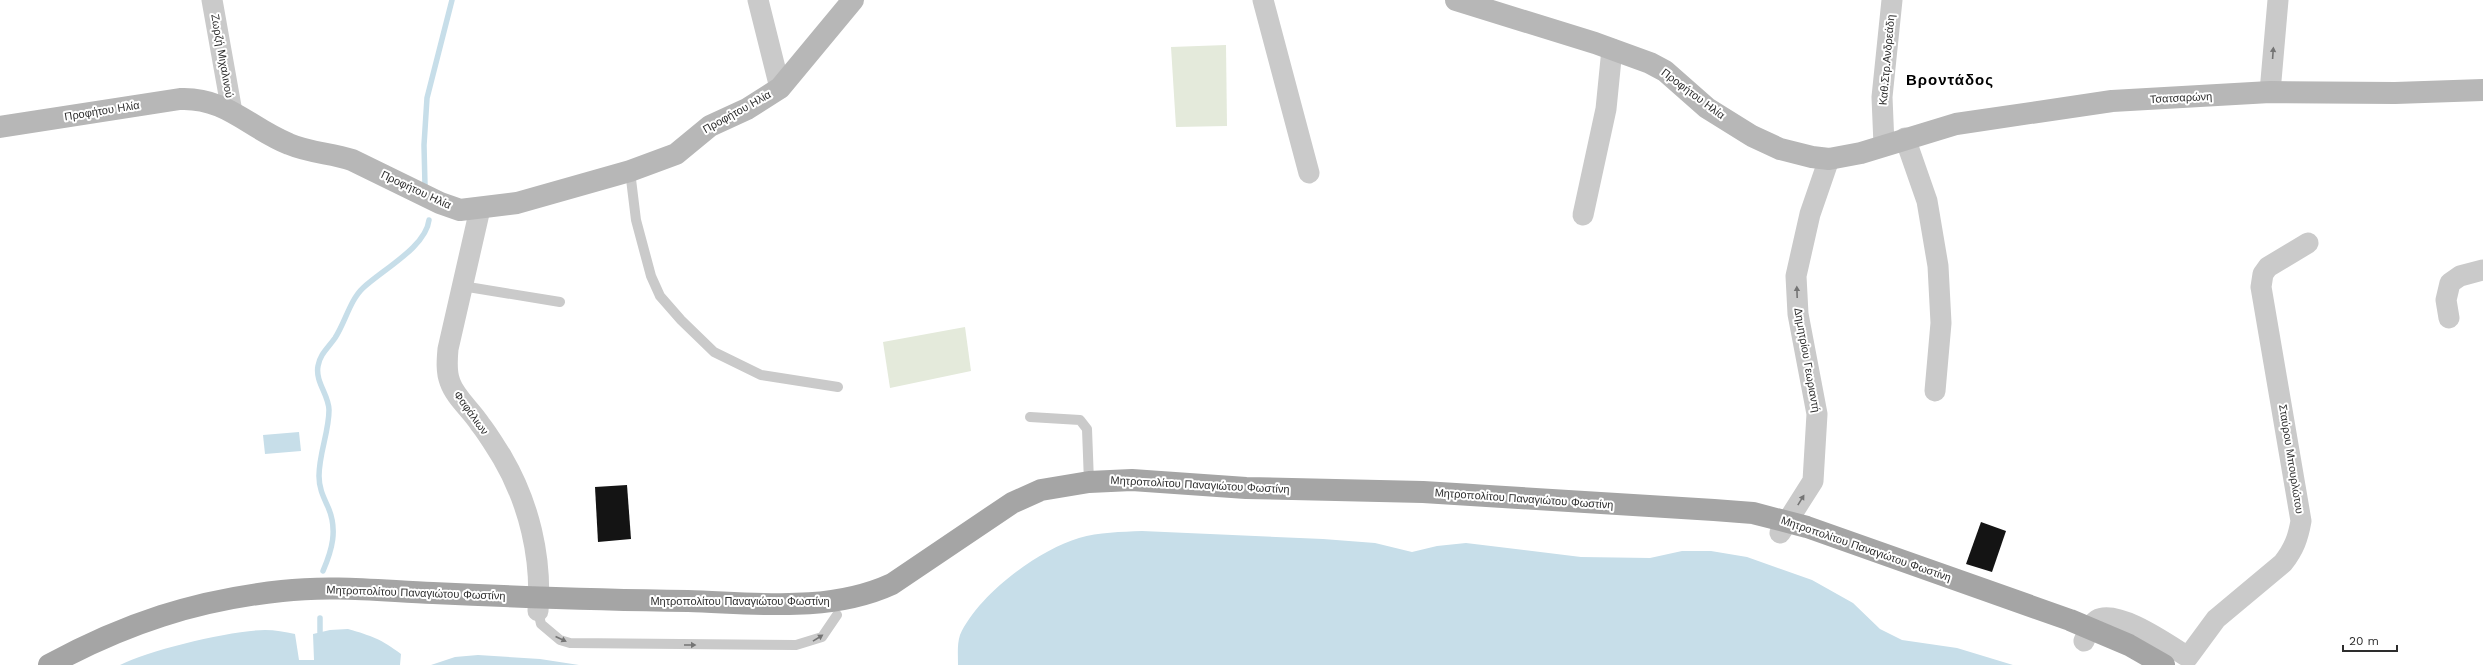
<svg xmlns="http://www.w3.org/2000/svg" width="2483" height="665" font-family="'Work Sans',sans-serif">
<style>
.green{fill:#e4eadb}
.water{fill:#c7dee9}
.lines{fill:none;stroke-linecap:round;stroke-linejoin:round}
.stream{stroke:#c7dee9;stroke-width:5.5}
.building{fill:#141414}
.lane{stroke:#cacaca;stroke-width:10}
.street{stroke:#cacaca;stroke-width:21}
.secondary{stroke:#b7b7b7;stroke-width:22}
.primary{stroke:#a5a5a5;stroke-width:22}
.oneway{fill:#747474}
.labels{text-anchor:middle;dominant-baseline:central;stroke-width:4;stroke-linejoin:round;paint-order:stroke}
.street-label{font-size:11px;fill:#2d2d2d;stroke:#fff}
.district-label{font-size:15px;font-weight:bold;letter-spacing:1px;fill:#000;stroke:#fff}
</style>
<rect width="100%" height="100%" fill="#fff"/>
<g class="green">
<path d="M1226 45 1227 126 1176 127 1171 47Z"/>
<path d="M965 327 971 371 890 388 883 342Z"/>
</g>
<g class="water">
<path d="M299 432 301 451 265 454 263 435Z"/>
<path d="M1142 531 1323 539 1375 543 1412 552 1437 546 1466 543 1581 557 1650 558 1682 551H1711L1747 557 1812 580 1853 603 1880 629 1902 640 1957 648 2013 665H958C958 655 957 644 960 635 978 595 1038 550 1079 538 1099 532 1121 532 1142 531Z"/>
<path d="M348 629C372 636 381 639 401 654L400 665H120C149 650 232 630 265 630 275 630 285 632 295 634L299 660H314L313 634 330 630Z"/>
<path d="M478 655 540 659 579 665H431L455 657Z"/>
</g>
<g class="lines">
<g class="stream">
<path d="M425 186 424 145 427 98 452 0"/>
<path d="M323 571C332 550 338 530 328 507 323 496 319 488 319 476 319 453 329 432 329 410 329 395 315 382 318 366 320 354 328 348 335 338 345 323 350 300 363 288 382 270 426 247 429 220"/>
<path d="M320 618V632"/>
</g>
</g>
<g class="building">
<path d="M627 485 631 539 598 542 595 487Z"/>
<path d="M1981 522 2006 531 1992 572 1966 564Z"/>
</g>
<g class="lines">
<g class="lane">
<path d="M630 171 636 220 651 276 660 296 681 320 714 352 761 375 838 387"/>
<path d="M462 286 560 302"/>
<path d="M1030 417 1080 420 1087 429 1089 482"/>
<path d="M538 611 541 624 560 640 570 643 796 645 822 637 837 615"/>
</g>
<g class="street">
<path d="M212 0 232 112"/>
<path d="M758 0 780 88"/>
<path d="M1263 0 1309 173"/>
<path d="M2270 92 2278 0"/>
<path d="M1905 138 1927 201 1938 266 1941 323 1935 391"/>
<path d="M1884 145 1882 97 1892 0"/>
<path d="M480 209 448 349C447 360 446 372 450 382 455 397 471 410 480 424 488 434 495 446 502 457 529 503 542 557 538 611"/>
<path d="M1583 215 1606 109 1612 49"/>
<path d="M2449 318 2446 300 2450 283 2460 276 2483 270"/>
<path d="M1780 533 1813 481 1817 414 1798 314 1796 276 1810 214 1829 159"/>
<path d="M2084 641C2087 634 2090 625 2097 620 2117 608 2170 646 2188 657L2216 619 2283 563C2294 549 2298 538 2301 521L2261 287 2263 274 2268 267 2308 243"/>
</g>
<g class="secondary">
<path d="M1456 0 1595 43 1650 63 1665 71 1707 108 1752 136 1780 149 1812 157 1829 159 1861 153 1956 124 2112 101 2270 92 2395 93 2483 90"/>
<path d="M0 127 180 99C226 97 249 128 289 144 310 153 331 153 352 160L440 203 460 210 517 203 630 171 676 154 710 126 747 109 780 88 853 0"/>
</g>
<path class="primary" d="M49 665C124 624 196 600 282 591 331 585 383 591 433 593 518 597 603 600 688 601 756 603 829 613 892 584L1012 503 1041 490 1089 482 1132 480 1246 488 1423 492 1714 510 1753 513 1807 527 2070 620 2129 645 2164 665"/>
</g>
<defs><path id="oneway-solid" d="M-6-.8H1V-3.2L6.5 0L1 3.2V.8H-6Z"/></defs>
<g class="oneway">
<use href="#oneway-solid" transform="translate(2273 53) rotate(-86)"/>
<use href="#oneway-solid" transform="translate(1797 292) rotate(-92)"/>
<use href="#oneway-solid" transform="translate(1801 500) rotate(-58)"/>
<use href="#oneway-solid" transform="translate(818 638) rotate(-32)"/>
<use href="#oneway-solid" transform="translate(561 639) rotate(25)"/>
<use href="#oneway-solid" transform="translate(690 645)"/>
</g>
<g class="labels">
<g class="street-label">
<text transform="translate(222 56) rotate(80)">Ζωρζή Μιχαλινού</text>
<text transform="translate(1887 60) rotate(-85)">Καθ.Στρ.Ανδρεάδη</text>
<text transform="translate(1693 94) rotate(37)">Προφήτου Ηλία</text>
<text transform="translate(2181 98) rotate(-3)">Τσατσαρώνη</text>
<text transform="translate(102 111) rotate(-9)">Προφήτου Ηλία</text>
<text transform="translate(737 112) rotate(-29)">Προφήτου Ηλία</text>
<text transform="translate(416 190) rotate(25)">Προφήτου Ηλία</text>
<text transform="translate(1807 360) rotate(80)">Δημητρίου Γεωριαντή</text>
<text transform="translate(471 413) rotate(54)">Φαφάλιων</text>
<text transform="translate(2291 459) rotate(81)">Σταύρου Μπουρλώτου</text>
<text transform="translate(1200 485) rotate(3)">Μητροπολίτου Παναγιώτου Φωστίνη</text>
<text transform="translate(1524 499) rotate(4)">Μητροπολίτου Παναγιώτου Φωστίνη</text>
<text transform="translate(1866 549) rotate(19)">Μητροπολίτου Παναγιώτου Φωστίνη</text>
<text transform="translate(416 593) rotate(2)">Μητροπολίτου Παναγιώτου Φωστίνη</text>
<text x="740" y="601">Μητροπολίτου Παναγιώτου Φωστίνη</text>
</g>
<g class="district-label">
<text x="1950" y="80">Βροντάδος</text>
</g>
</g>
<path d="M2343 645v6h54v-6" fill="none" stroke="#2d2d2d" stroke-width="2"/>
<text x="2349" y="645" font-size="12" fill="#2d2d2d" stroke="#ffffff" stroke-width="3" paint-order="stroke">20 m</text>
</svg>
